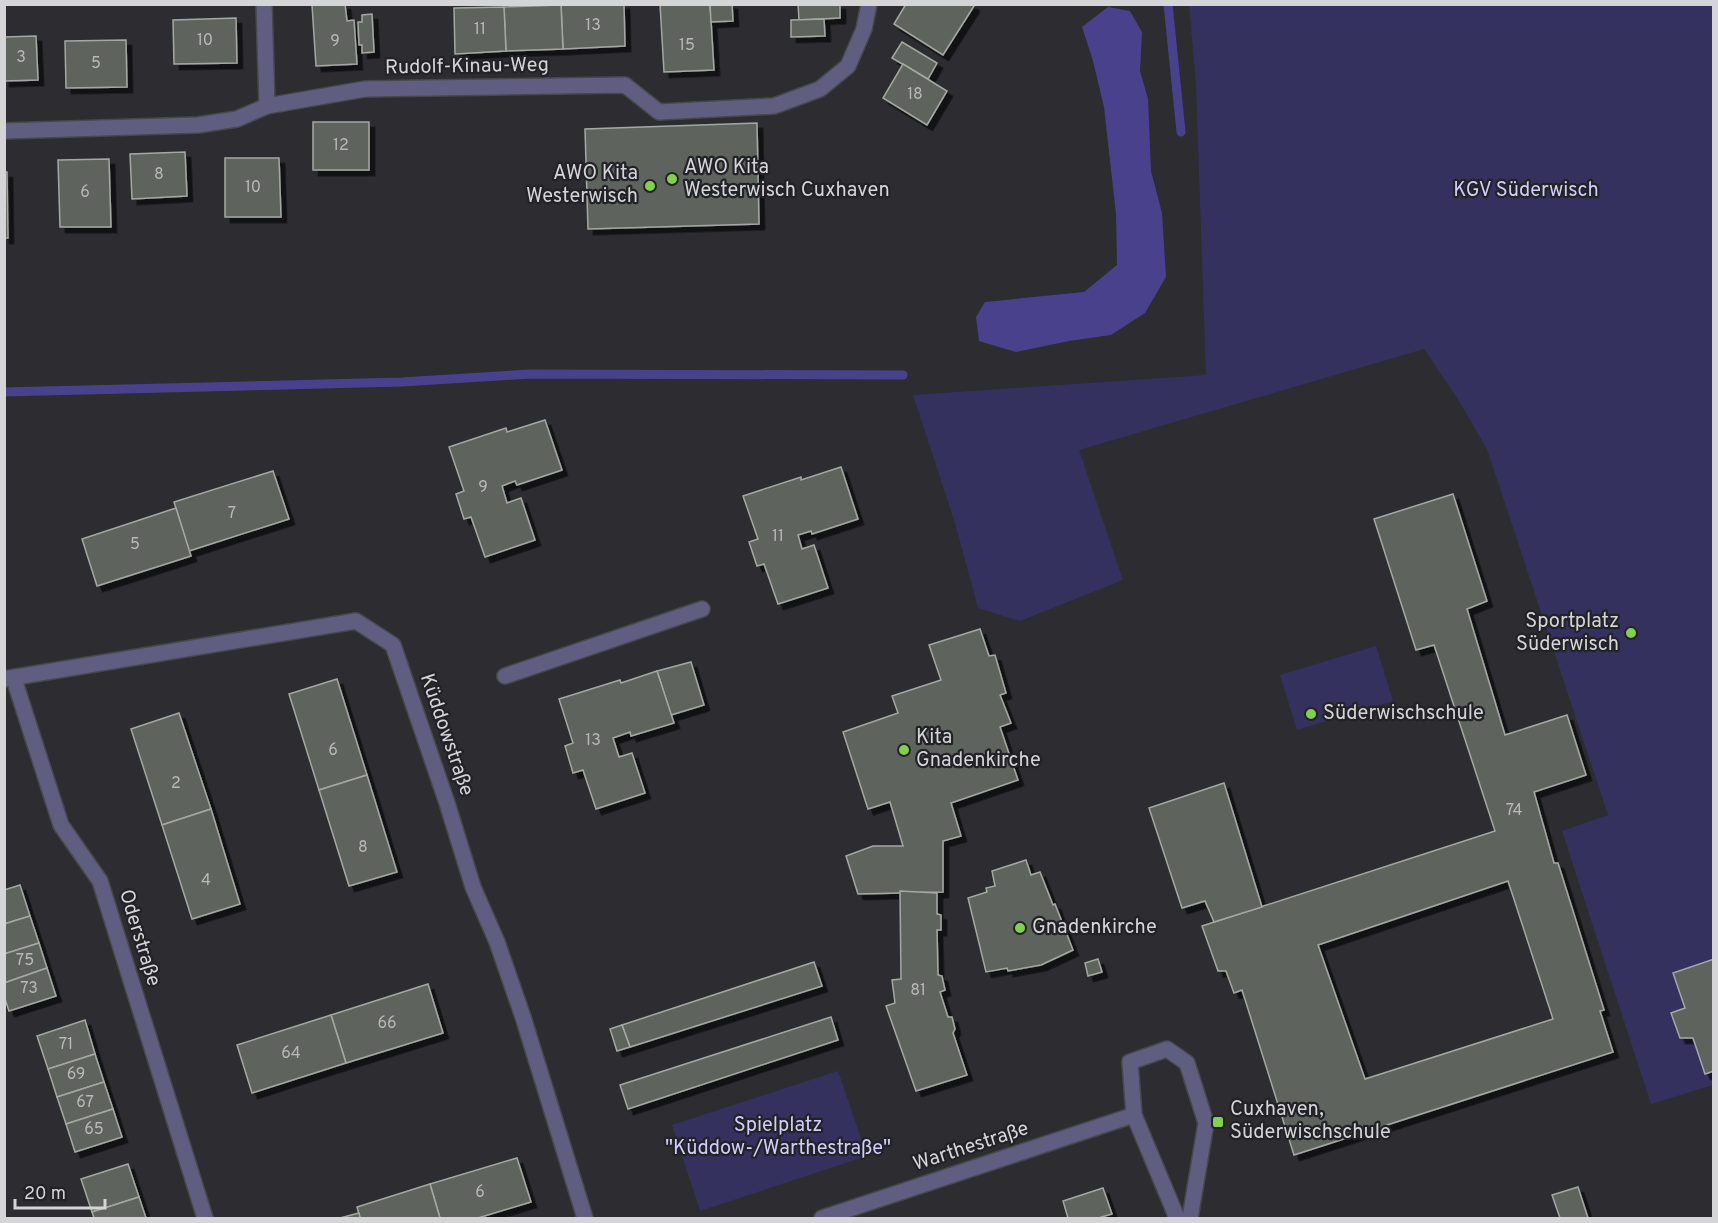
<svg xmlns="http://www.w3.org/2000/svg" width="1718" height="1223" font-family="Overpass,sans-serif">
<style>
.green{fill:#35315e}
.water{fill:#4a418d}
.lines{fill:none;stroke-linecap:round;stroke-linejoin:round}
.stream{stroke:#4a418d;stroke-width:9}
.building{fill:#5f635d;stroke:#a4a8a2;stroke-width:1.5;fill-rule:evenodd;filter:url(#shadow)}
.minor-casing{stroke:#47474c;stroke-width:18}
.minor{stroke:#5f5e81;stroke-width:15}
.poi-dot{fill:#81d050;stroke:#222227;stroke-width:2}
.labels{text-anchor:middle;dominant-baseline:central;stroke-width:4.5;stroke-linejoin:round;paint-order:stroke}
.number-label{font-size:16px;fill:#b8b8b9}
.street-label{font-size:20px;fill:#d5d5d8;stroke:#222227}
.poi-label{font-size:20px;fill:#d5d5d8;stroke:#222227;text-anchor:start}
.park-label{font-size:20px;fill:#cecefa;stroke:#222227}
</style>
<defs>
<filter id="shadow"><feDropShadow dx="5.5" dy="5.5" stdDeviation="0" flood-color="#0009"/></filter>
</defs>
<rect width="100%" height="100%" fill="#2c2c31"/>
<g class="green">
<path d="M1189 5H1713V1085L1651 1104 1562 831 1608 815 1487 449 1456 396 1424 349 1079 450 1123 580 1020 621 978 608 955 523 913 395 1206 375 1196 86Z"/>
<path d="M1376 646 1393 701 1297 730 1280 675Z"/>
<path d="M838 1071 867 1156 700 1211 672 1125Z"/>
</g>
<path class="water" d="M1108 7 1130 11 1142 32 1140 71 1148 99 1151 171 1162 213 1166 277 1145 313 1111 335 1069 341 1016 352 979 341 976 317 985 302 1084 292 1117 265 1116 214 1104 107 1093 61 1082 27Z"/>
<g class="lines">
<g class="stream">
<path d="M1168 4 1181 132"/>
<path d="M4 392 402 382 530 374 903 375"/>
</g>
</g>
<g class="building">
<path d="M345 4 347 21 354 20 357 64 316 66 312 5Z"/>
<path d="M624 4 625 46 563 49 561 4Z"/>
<path d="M660 4H710L714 70 664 72Z"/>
<path d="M710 4H732L733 21 711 22Z"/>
<path d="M798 4H840V18L799 20Z"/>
<path d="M906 4H972L974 6 943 55 894 24Z"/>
<path d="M561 5 563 49 506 51 504 7Z"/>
<path d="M504 7 506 51 455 54 454 8Z"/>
<path d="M372 14 374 52 362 53V45H359L358 22H362V15Z"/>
<path d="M236 18 237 63 174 64 173 20Z"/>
<path d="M824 19 825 36 791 37V20Z"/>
<path d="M36 36 38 80 4 81V37Z"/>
<path d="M126 40 127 87 66 88 65 41Z"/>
<path d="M902 42 937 63 928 79 892 58Z"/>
<path d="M903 64 947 91 927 125 883 98Z"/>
<rect x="313" y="122" width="56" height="48"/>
<path d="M757 123 759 224 588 229 585 129Z"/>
<path d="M185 152 187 196 132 199 130 154Z"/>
<path d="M225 158H279L281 217H225Z"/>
<path d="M109 159 111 227H60L58 160Z"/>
<path d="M4 172H7L8 238H4Z"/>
<path d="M545 420 562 470 517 485 515 481 502 486 507 503 521 498 535 540 485 557 471 517 464 519 456 494 464 491 449 447 506 428 507 432Z"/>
<path d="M841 467 858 519 812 534 811 531 798 535 802 549 814 545 828 588 778 604 764 564 757 566 749 542 758 539 743 496 801 477V480Z"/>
<path d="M273 471 289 519 189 551 174 502Z"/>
<path d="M1453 494 1487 601 1467 609 1505 735 1567 715 1586 775 1534 792 1554 863H1558L1604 1010 1600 1011 1613 1052 1294 1155 1242 990 1234 993 1226 971H1218L1202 926 1495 831 1434 645 1416 650 1374 519ZM1508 881 1553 1019 1365 1079 1318 945Z"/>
<path d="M176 508 191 556 97 586 82 539Z"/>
<path d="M980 629 989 656 995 655 1006 693 1000 695 1011 723 1000 727 1018 780 951 803 961 836 943 841V892L858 894 846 856 873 846H903L890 802 868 809 843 732 898 713 892 696 941 680 929 645Z"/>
<path d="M691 662 704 705 671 715 657 671Z"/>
<path d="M657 671 674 723 631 736 630 732 613 738 619 757 632 753 645 793 596 809 583 770 573 773 565 746 573 743 559 699 620 680 621 683Z"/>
<path d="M337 679 367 775 319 790 289 694Z"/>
<path d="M179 713 211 809 162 825 131 729Z"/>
<path d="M367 775 397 872 349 886 319 790Z"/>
<path d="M1224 783 1262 907 1214 922 1205 901 1182 908 1149 808Z"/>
<path d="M211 809 240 904 192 919 162 825Z"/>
<path d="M1026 860 1031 875 1040 872 1053 905 1055 904 1073 950 1041 965 1008 971 1007 968 986 972 968 898 987 892 986 888 995 886 992 871Z"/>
<path d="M20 885 30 916 4 924V890Z"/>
<path d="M900 891 937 893V914L941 915V930H937L938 975 942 976 945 990 940 992 948 1017H952L955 1029 953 1033 967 1075 916 1091 886 1006 895 1003 892 980 901 979Z"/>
<path d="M30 916 39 943 4 954V924Z"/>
<path d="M39 943 47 968 4 983V954Z"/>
<path d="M1098 959 1102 972 1088 976 1085 963Z"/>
<path d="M1714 959V1071L1705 1074 1693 1038H1680L1671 1013 1685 1008 1673 973Z"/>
<path d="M814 962 822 986 630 1047 622 1025Z"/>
<path d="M47 968 56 996 9 1011 4 996V983Z"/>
<path d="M428 984 443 1033 346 1063 331 1015Z"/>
<path d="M331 1015 346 1063 252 1093 237 1045Z"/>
<path d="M831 1017 838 1040 628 1109 620 1085Z"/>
<path d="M85 1020 95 1054 48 1069 37 1036Z"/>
<path d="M622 1025 630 1047 617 1051 610 1029Z"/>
<path d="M95 1054 104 1082 57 1097 48 1069Z"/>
<path d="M104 1082 113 1109 66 1124 57 1097Z"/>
<path d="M113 1109 122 1137 75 1152 66 1124Z"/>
<path d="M517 1158 531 1202 478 1218H440L430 1184Z"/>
<path d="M128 1164 139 1197 92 1212 81 1179Z"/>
<path d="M430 1184 440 1218H360L357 1207Z"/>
<path d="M1578 1187 1588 1218H1560L1552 1195Z"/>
<path d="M1103 1188 1112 1214 1098 1218H1068L1063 1201Z"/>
<path d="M139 1197 146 1218H94L92 1212Z"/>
<path d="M359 1213 360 1218H340Z"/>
</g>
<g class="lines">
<defs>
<g id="minor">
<path d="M264 4 267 106"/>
<path d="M4 131 198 125 237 119 267 106 365 89 625 85 659 112 774 106 820 89 848 66 864 29 869 4"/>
<path d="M505 676 702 609"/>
<path d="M4 679 356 621 393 645 447 803 473 887 497 942 523 1017 585 1218"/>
<path d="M14 679 61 825 100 881 205 1218"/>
<path d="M822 1218 1134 1115"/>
<path d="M1177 1218 1134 1115 1130 1062 1167 1049 1187 1063 1206 1123 1190 1218"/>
</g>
</defs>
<use href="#minor" class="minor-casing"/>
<use href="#minor" class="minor"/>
</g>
<g class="poi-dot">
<circle cx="672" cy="179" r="6"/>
<circle cx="650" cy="186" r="6"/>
<circle cx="1631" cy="633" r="6"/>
<circle cx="1311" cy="714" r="6"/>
<circle cx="904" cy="750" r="6"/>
<circle cx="1020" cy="928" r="6"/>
<rect x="1212" y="1116" width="12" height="12" rx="3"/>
</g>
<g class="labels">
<g class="number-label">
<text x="593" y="26">13</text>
<text x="480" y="30">11</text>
<text x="205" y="41">10</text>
<text x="335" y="42">9</text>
<text x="687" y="46">15</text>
<text x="21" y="58">3</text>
<text x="96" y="64">5</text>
<text x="915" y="95">18</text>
<text x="341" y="146">12</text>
<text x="159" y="175">8</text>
<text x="253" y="188">10</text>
<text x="85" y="193">6</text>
<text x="483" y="488">9</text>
<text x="232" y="514">7</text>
<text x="778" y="537">11</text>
<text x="135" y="545">5</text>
<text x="593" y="741">13</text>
<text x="333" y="751">6</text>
<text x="176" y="784">2</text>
<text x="1514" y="811">74</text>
<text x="363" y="848">8</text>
<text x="206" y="881">4</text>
<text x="25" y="961">75</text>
<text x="29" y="989">73</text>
<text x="918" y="991">81</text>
<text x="387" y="1024">66</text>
<text x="66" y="1045">71</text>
<text x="291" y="1054">64</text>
<text x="76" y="1075">69</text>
<text x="85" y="1103">67</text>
<text x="94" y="1130">65</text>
<text x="480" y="1193">6</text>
</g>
<g class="street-label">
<text transform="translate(467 67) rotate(-1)">Rudolf-Kinau-Weg</text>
<text transform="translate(446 735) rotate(71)">Küddowstraße</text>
<text transform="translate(139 938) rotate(73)">Oderstraße</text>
<text transform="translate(971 1147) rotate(-18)">Warthestraße</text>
</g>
<g class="poi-label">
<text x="684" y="168">AWO Kita<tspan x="684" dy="23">Westerwisch Cuxhaven</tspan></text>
<text x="638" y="174" text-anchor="end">AWO Kita<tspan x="638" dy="23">Westerwisch</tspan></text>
<text x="1619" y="622" text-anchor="end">Sportplatz<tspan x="1619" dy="23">Süderwisch</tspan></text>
<text x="1323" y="714">Süderwischschule</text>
<text x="916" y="738">Kita<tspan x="916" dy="23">Gnadenkirche</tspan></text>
<text x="1032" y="928">Gnadenkirche</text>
<text x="1230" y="1110">Cuxhaven,<tspan x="1230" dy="23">Süderwischschule</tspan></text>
</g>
<g class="park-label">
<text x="1526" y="191">KGV Süderwisch</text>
<text x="778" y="1126">Spielplatz<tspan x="778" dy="23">"Küddow-/Warthestraße"</tspan></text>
</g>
</g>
<rect width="1718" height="1223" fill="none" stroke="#d5d5d8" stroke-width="12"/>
<path d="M15 1199v9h90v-9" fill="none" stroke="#d5d5d8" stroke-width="3"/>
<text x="24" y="1199" font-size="18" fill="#d5d5d8" stroke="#222227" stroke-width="4.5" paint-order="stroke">20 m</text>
</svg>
